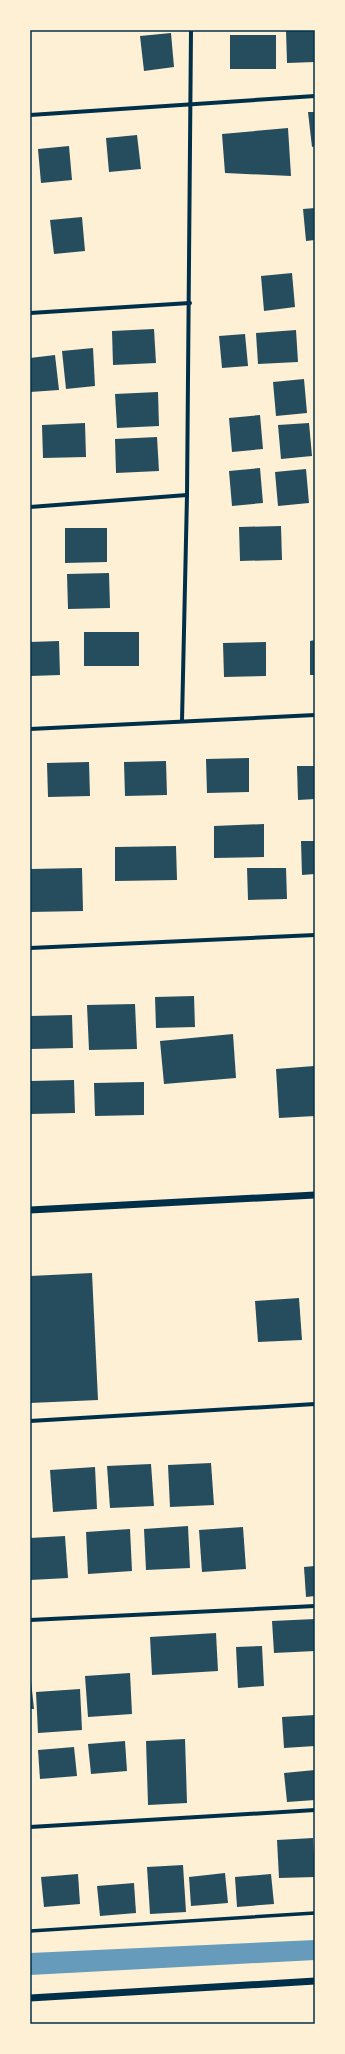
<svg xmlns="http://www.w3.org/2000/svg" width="345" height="2054" font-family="'Nunito Sans',sans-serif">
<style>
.water{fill:#669bbc}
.building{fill:#264d5e}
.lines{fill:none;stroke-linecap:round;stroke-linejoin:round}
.pedestrian{stroke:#003049;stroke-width:3.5}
.minor{stroke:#003049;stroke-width:4}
.tertiary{stroke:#003049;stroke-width:7}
.neatline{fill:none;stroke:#003049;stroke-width:1.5}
</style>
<rect width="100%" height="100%" fill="#fdf0d5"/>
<path class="water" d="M315 1940V1960L30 1975V1953Z"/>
<g class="building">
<path d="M286 30H315V62L287 63Z"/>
<path d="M171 33 174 67 144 71 140 36Z"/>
<rect x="230" y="35" width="46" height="34"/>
<path d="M308 112H315V146L312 147Z"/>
<path d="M288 128 291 176 225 173 222 134Z"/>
<path d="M137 135 141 169 109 172 106 138Z"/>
<path d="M69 146 72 180 41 183 38 149Z"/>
<path d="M315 208V240L306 241 303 209Z"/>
<path d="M82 217 85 251 54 254 50 220Z"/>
<path d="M292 273 295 307 264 311 261 276Z"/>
<path d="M154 329 156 363 113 365 112 331Z"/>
<path d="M296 330 298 362 258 364 256 333Z"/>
<path d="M245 334 248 366 222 368 219 336Z"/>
<path d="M93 348 95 386 66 389 62 351Z"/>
<path d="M55 355 59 390 30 392V358Z"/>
<path d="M304 379 307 413 276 416 273 382Z"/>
<path d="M158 392 159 426 117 428 115 394Z"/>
<path d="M260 415 263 449 232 452 229 418Z"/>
<path d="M85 423 86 457 43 458 42 425Z"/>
<path d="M309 423 312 456 281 459 278 425Z"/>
<path d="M157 437 159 471 116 473 115 439Z"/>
<path d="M260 468 263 503 232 506 229 471Z"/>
<path d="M306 469 309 503 278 506 275 472Z"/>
<path d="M281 526 282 560 240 561 239 527Z"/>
<path d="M65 528H107V562L65 563Z"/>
<path d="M109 573 110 608 68 609 67 574Z"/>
<rect x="84" y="632" width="55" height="34"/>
<path d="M315 640V675H310V641Z"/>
<path d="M59 641 60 675 30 676V642Z"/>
<path d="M266 642V676L224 677 223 643Z"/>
<path d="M249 758V792L207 793 206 759Z"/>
<path d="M166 761 167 795 125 796 124 762Z"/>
<path d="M89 762 90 796 48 797 47 763Z"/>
<path d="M297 766H315V799L298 800Z"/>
<path d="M264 824V857L214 858V826Z"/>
<path d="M301 841H315V874L302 875Z"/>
<path d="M176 846 177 880 115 881V847Z"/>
<path d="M82 868 83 911 30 912V869Z"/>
<path d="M247 868H286L287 899 248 900Z"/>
<path d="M194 996 195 1027 156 1028 155 997Z"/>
<path d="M135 1004 137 1049 89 1050 87 1005Z"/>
<path d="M72 1015 73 1048 30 1049V1016Z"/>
<path d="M233 1034 236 1078 164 1084 160 1041Z"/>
<path d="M314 1066 315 1116 279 1118 276 1069Z"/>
<path d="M74 1080 75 1113 30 1114V1081Z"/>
<path d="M144 1082V1115L95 1116 94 1083Z"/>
<path d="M92 1273 98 1400 30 1403V1276Z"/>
<path d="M299 1298 302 1340 258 1342 255 1301Z"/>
<path d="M211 1463 214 1505 170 1507 168 1465Z"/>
<path d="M151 1464 154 1506 110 1508 107 1466Z"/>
<path d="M95 1467 97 1509 53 1512 50 1470Z"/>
<path d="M188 1526 190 1568 146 1570 144 1529Z"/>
<path d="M243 1527 246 1569 202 1572 199 1530Z"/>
<path d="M130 1529 132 1571 88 1574 86 1532Z"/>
<path d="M65 1536 68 1578 30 1580V1538Z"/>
<path d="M315 1566V1596L306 1597 304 1567Z"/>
<path d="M315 1619V1651L274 1653 272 1621Z"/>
<path d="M216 1633 218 1671 152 1675 150 1637Z"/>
<path d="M262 1646 264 1686 238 1688 236 1647Z"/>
<path d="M30 1672 34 1709H30Z"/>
<path d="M130 1673 132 1714 88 1717 85 1676Z"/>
<path d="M80 1689 82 1730 38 1733 36 1692Z"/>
<path d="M315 1715V1746L284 1748 282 1717Z"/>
<path d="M185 1739 187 1803 148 1805 146 1741Z"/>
<path d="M125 1741 127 1771 91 1774 88 1744Z"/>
<path d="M74 1747 77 1776 40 1779 38 1750Z"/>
<path d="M315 1770V1800L287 1802 284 1773Z"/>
<path d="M313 1838 315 1877 279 1878 277 1840Z"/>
<path d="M183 1865 186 1912 150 1914 147 1867Z"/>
<path d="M225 1873 228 1903 191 1906 189 1877Z"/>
<path d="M78 1874 80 1904 44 1907 41 1877Z"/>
<path d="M271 1874 274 1904 237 1907 235 1877Z"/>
<path d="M134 1883 136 1913 100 1916 97 1886Z"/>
</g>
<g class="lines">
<path class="pedestrian" d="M30 1931 315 1913"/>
<g class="minor">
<path d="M30 115 315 96"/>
<path d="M30 313 190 303"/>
<path d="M30 507 187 495"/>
<path d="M182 721 187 495 191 30"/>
<path d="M30 729 315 715"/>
<path d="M30 948 315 935"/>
<path d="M30 1421 315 1404"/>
<path d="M30 1620 315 1606"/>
<path d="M30 1827 315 1810"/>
</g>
<g class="tertiary">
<path d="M30 1210 315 1195"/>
<path d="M30 1998 315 1981"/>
</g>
</g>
<rect width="345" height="2054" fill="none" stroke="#fdf0d5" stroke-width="62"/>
<rect x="31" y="31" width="283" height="1992" class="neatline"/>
</svg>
